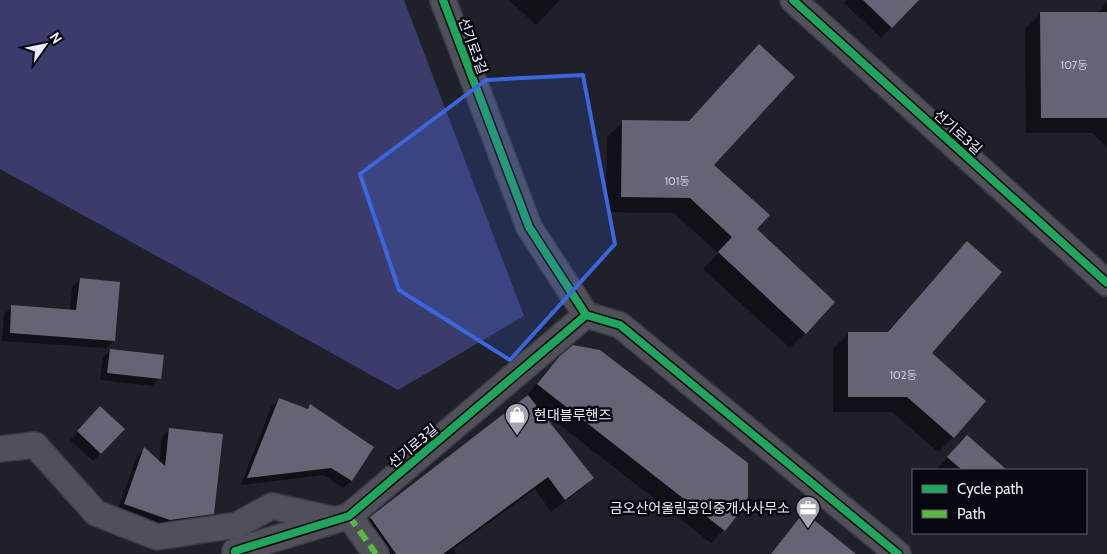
<svg xmlns="http://www.w3.org/2000/svg" width="1107" height="554" font-family="Cabin,'Noto Sans KR',sans-serif">
<style>
.forest{fill:#3a3c6b}
.shadow{fill:#0007}
.building{fill:#636575}
.lines{fill:none;stroke-linecap:round;stroke-linejoin:round}
.minor-casing{stroke:#3b3b44;stroke-width:28}
.minor{stroke:#4f5058;stroke-width:25}
.quiet{stroke:#58b947;stroke-width:6;stroke-dasharray:12 6;stroke-linecap:butt}
.cycleway-casing{stroke:#07070f;stroke-width:11}
.cycleway{stroke:#20a55d;stroke-width:8}
.marked{fill:#3c66dd;fill-opacity:0.2;stroke:#3c66dd;stroke-width:4;stroke-linejoin:round}
.labels{text-anchor:middle;dominant-baseline:central;stroke-width:5;stroke-linejoin:round;paint-order:stroke}
.number-label{font-size:11px;fill:#c8cad8}
.street-label{font-size:14px;fill:#eaecf9;stroke:#07070f}
.poi-label{font-size:14px;fill:#eaecf9;stroke:#07070f;text-anchor:start}
</style>
<rect width="100%" height="100%" fill="#1e202a"/>
<path class="forest" d="M0 0H404L524 316 398 390 0 169Z"/>
<g class="shadow">
<path d="M509 0H560L536 25Z"/>
<path d="M847 0H917L881 38 844 3Z"/>
<path d="M1107 2V147L1092 133H1026L1025 29 1040 14 1098 13Z"/>
<path d="M623 122 755 229 805 333 790 348 703 269 718 253 674 213 606 212 607 137Z"/>
<path d="M967 243 930 353 953 437 938 452 892 412H833V349L849 333H886L952 258Z"/>
<path d="M80 279 114 341 106 348 2 341 4 314 12 307 70 311 72 287Z"/>
<path d="M110 350 160 378 152 386 100 380 103 358Z"/>
<path d="M560 358 746 502 724 530 711 543 537 407 592 478 579 491 551 512 535 489 453 549 456 554H374L358 531 371 518 524 399 546 372Z"/>
<path d="M279 400 306 410 310 406 372 447 351 481 343 488 323 475 241 485 271 407Z"/>
<path d="M100 408 123 429 93 461 70 440Z"/>
<path d="M170 429 213 513 205 521 162 528 117 512 137 456 144 449 159 463 162 437Z"/>
<path d="M967 437 1005 470H936Z"/>
</g>
<g class="building">
<path d="M863 0H919L892 28Z"/>
<path d="M1040 12H1107V118H1041Z"/>
<path d="M759 44 795 77 714 165 770 215 757 229 835 302 806 334 718 252 732 237 690 198 621 197 622 120 689 121Z"/>
<path d="M967 241 1002 272 932 353 986 401 954 438 907 397H848V332H888Z"/>
<path d="M80 278 120 282 115 341 10 333 11 305 76 310Z"/>
<path d="M573 345 600 350 748 463V502L725 531 537 384 559 357Z"/>
<path d="M110 349 164 355 161 379 107 373Z"/>
<path d="M528 395 594 478 565 500 548 477 443 554H396L370 517Z"/>
<path d="M279 398 308 409 310 404 374 447 352 481 331 468 247 478Z"/>
<path d="M100 406 125 429 101 454 77 431Z"/>
<path d="M169 428 223 434 214 514 170 520 124 504 144 447 165 466Z"/>
<path d="M967 435 1007 470H962L947 457Z"/>
<path d="M804 512 856 554H771Z"/>
</g>
<g class="lines">
<defs>
<g id="minor">
<path d="M443 0 529 227 586 315 620 325 898 554"/>
<path d="M793 0 1107 283"/>
<path d="M0 449 35 445 96 513 157 537 237 525 272 506 335 520"/>
<path d="M349 516 376 554"/>
<path d="M235 554V551L349 516 586 315"/>
</g>
</defs>
<use href="#minor" class="minor-casing"/>
<use href="#minor" class="minor"/>
<path class="quiet" d="M349 516 376 554"/>
<defs>
<g id="cycleway">
<path d="M443 0 529 227 586 315 620 325 898 554"/>
<path d="M793 0 1107 283"/>
<path d="M235 554V551L349 516 586 315"/>
</g>
</defs>
<use href="#cycleway" class="cycleway-casing"/>
<use href="#cycleway" class="cycleway"/>
</g>
<path class="marked" d="M583 75 615 244 510 360 399 290 360 174 486 80Z"/>
<defs>
<symbol id="shop-pin" viewBox="-11 -11 22 30"><path d="M0 17L-7.5 6A9.5 9.5 0 1 1 7.5 6Z" fill="#a3a5b1" stroke="#07070f"/><path d="M-5-2.5h2.3a2.7 3.5 0 0 1 5.4 0H5L5.5 6h-11ZM-1.5-2.5h3a1.5 2.3 0 0 0-3 0Z" fill="#fff"/></symbol>
<symbol id="office-pin" viewBox="-11 -11 22 30"><path d="M0 17L-7.5 6A9.5 9.5 0 1 1 7.5 6Z" fill="#a3a5b1" stroke="#07070f"/><path d="M-6-3h4V-5.5h4V-3h4V5H-6ZM-1-4.5V-3h2v-1.5ZM-6 0V1H6V0Z" fill="#fff"/></symbol>
</defs>
<g fill-rule="evenodd">
<use href="#shop-pin" x="503" y="401" width="28" height="38"/>
<use href="#office-pin" x="794" y="494" width="28" height="38"/>
</g>
<g class="labels">
<g class="number-label">
<text x="1074" y="65">107동</text>
<text x="677" y="181">101동</text>
<text x="903" y="375">102동</text>
</g>
<g class="street-label">
<text transform="translate(473 46) rotate(70)">선기로3길</text>
<text transform="translate(958 132) rotate(42)">선기로3길</text>
<text transform="translate(413 446) rotate(-40)">선기로3길</text>
</g>
<g class="poi-label">
<text x="534" y="415">현대블루핸즈</text>
<text x="790" y="508" text-anchor="end">금오산어울림공인중개사사무소</text>
</g>
</g>
<rect x="912" y="469" width="175" height="65" fill="#07070f" stroke="#62636d"/>
<rect x="922" y="485" width="25" height="8" fill="#20a55d" stroke="#62636d"/>
<text x="957" y="494" font-size="15" fill="#eaecf9">Cycle path</text>
<rect x="922" y="510" width="25" height="8" fill="#58b947" stroke="#62636d"/>
<text x="957" y="519" font-size="15" fill="#eaecf9">Path</text>
<g transform="translate(45 45) rotate(57)" stroke="#07070f" stroke-width="4" paint-order="stroke">
<path d="M0-4L9 19L0 12L-9 19Z" fill="#eaecf9"/>
<text y="-8" font-size="14" font-weight="bold" text-anchor="middle" fill="#eaecf9">N</text>
</g>
</svg>
